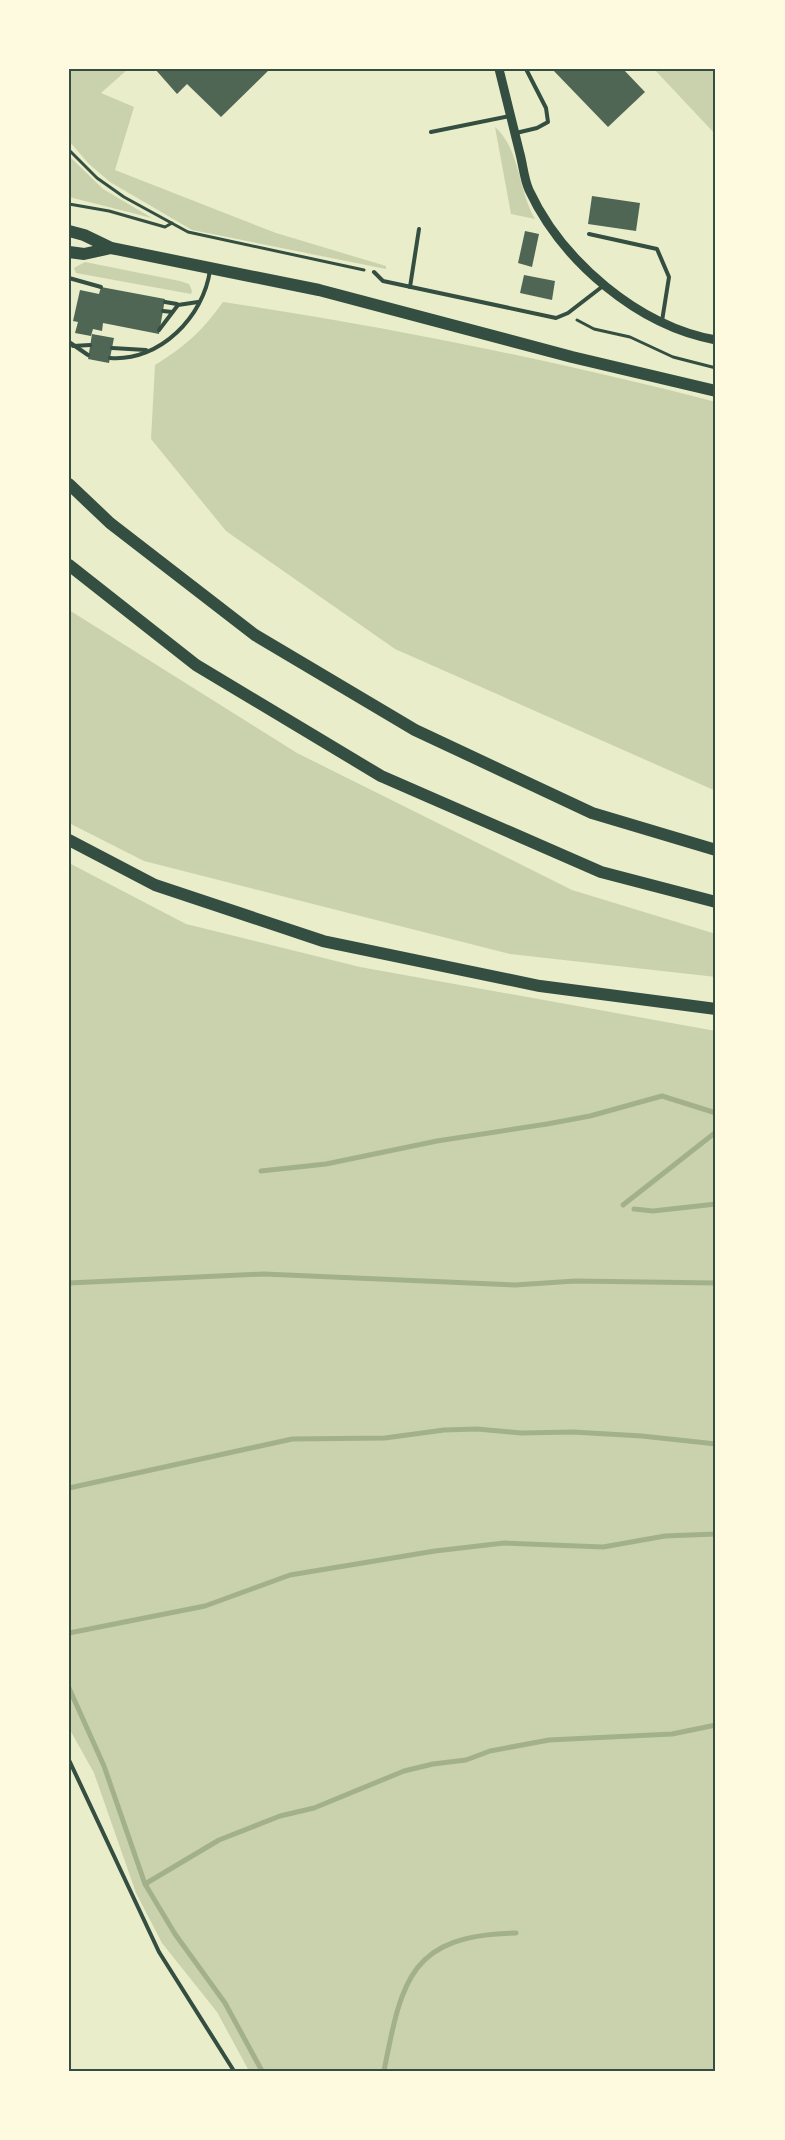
<svg xmlns="http://www.w3.org/2000/svg" width="785" height="2140" font-family="Cabin,sans-serif">
<style>
.green{fill:#cad2ad}
.lines{fill:none;stroke-linecap:round;stroke-linejoin:round}
.stream{stroke:#a3b18a;stroke-width:5}
.building{fill:#4f6655}
.path{stroke:#344e41;stroke-width:3}
.service{stroke:#344e41;stroke-width:4}
.tertiary{stroke:#344e41;stroke-width:9}
.trunk{stroke:#344e41;stroke-width:12}
.neatline{fill:none;stroke:#344e41;stroke-width:2}
</style>
<rect width="100%" height="100%" fill="#e9edc9"/>
<g class="green">
<path d="M69 69H128L101 93 134 107 115 170 276 233 386 266V269L192 230 110 182 89 164 69 141Z"/>
<path d="M654 69H716V135Z"/>
<path d="M495 127C520 149 518 190 535 219L511 214Z"/>
<path d="M69 156 103 189 152 218 69 197Z"/>
<path d="M85 262 180 281 189 284 192 291 191 294 76 273 74 268Z"/>
<path d="M223 302C389 327 553 360 716 402V791L395 649 226 531 151 439 155 365C186 346 202 331 223 302Z"/>
<path d="M69 610 297 753 572 890 716 934V977L510 954 144 861 69 823Z"/>
<path d="M69 863 186 924 360 967 716 1031V2071H249L217 2012 162 1943 136 1893 94 1773 69 1728Z"/>
</g>
<g class="lines">
<g class="stream">
<path d="M261 1171 326 1164 437 1141 547 1124 590 1116 662 1096 716 1113"/>
<path d="M623 1205 716 1132"/>
<path d="M634 1209 653 1211 716 1204"/>
<path d="M69 1283 264 1274 515 1285 575 1281 716 1283"/>
<path d="M69 1488 292 1439 385 1438 444 1430 477 1429 521 1433 573 1432 642 1436 716 1444"/>
<path d="M69 1633 205 1606 290 1575 435 1551 504 1543 603 1547 665 1536 716 1534"/>
<path d="M69 1688 104 1766 145 1884 175 1934 225 2003 262 2071"/>
<path d="M145 1884 219 1840 280 1816 314 1808 404 1771 433 1764 466 1760 490 1751 549 1740 672 1734 716 1725"/>
<path d="M384 2071C402 1978 411 1935 516 1933"/>
</g>
</g>
<g class="building">
<path d="M155 69H270L221 117 187 84 177 94Z"/>
<path d="M552 69H623L645 92 608 127Z"/>
<path d="M592 196 640 203 636 231 588 224Z"/>
<path d="M525 231 539 234 532 267 518 263Z"/>
<path d="M524 275 555 281 552 300 520 293Z"/>
<path d="M101 287 165 299 159 334 103 323 102 331 93 329 91 336 75 333 78 322 73 321 80 290 99 294Z"/>
<path d="M92 334 114 338 109 363 88 359Z"/>
</g>
<g class="lines">
<g class="path">
<path d="M69 150 97 178 124 197 188 232 364 270"/>
<path d="M69 204 109 211 165 227 172 223"/>
<path d="M577 320 594 329 630 337 673 357 716 368"/>
</g>
<g class="service">
<path d="M431 132 510 116"/>
<path d="M516 133 537 128 548 122 546 108 526 69"/>
<path d="M589 234 657 249 669 277 662 321"/>
<path d="M374 272 383 281 556 318 568 313 603 286"/>
<path d="M69 278 101 287"/>
<path d="M410 287 419 229"/>
<path d="M165 302 177 304"/>
<path d="M163 311 172 312"/>
<path d="M159 330 178 305 198 302"/>
<path d="M69 342 88 355"/>
<path d="M73 346 90 345"/>
<path d="M112 348 146 350"/>
<path d="M110 358C160 362 204 316 210 270"/>
<path d="M69 1760 159 1952 234 2071"/>
</g>
<path class="tertiary" d="M499 69C506 97 513 126 520 154 523 165 524 179 529 190 562 261 638 326 716 340"/>
<g class="trunk">
<path d="M69 231 84 235 111 248 319 290 572 357 716 391"/>
<path d="M69 252 84 254 111 248"/>
<path d="M69 484 110 523 255 635 415 730 592 813 716 850"/>
<path d="M69 565 196 665 381 776 601 872 716 902"/>
<path d="M69 840 155 885 323 941 540 986 716 1009"/>
</g>
</g>
<rect width="785" height="2140" fill="none" stroke="#fefae0" stroke-width="141"/>
<rect x="70" y="70" width="644" height="2000" class="neatline"/>
</svg>
